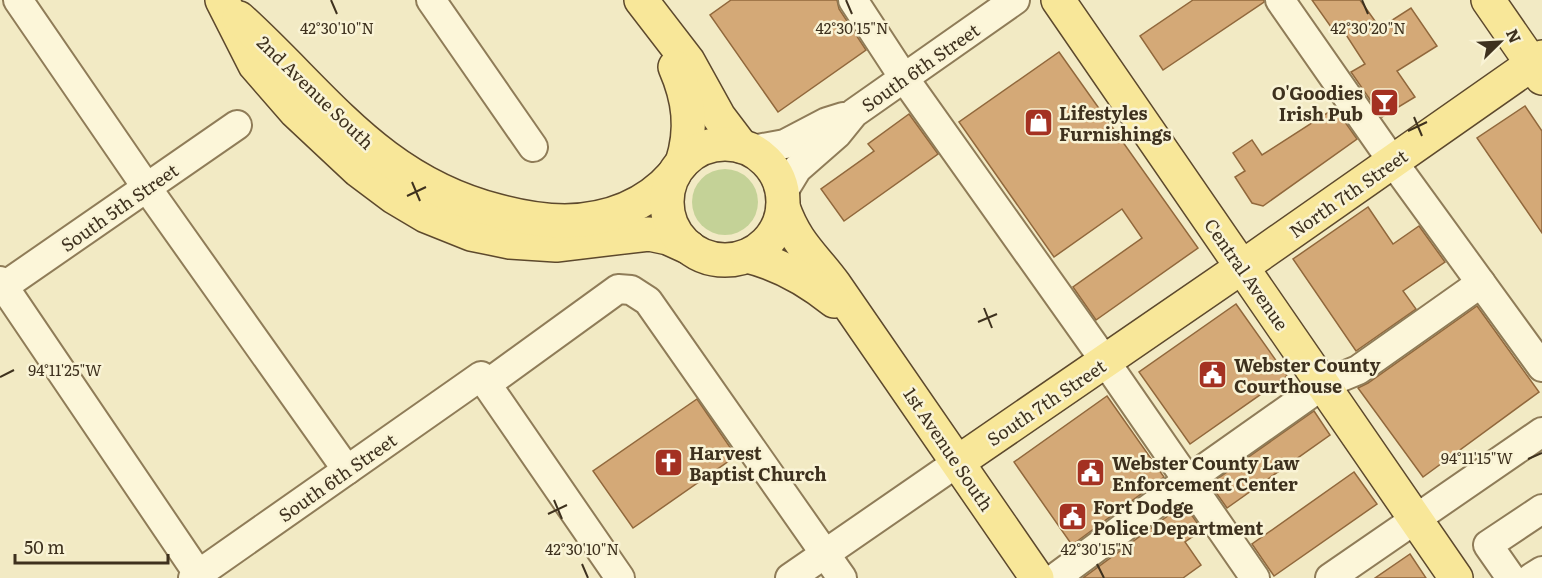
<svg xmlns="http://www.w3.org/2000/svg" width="1542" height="578" font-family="Literata,serif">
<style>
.green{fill:#c4d297}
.building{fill:#d4a977;stroke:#91683c;stroke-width:1.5}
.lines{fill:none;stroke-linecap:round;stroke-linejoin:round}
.minor-casing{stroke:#8f7c58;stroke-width:32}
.major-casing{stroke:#5d492d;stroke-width:36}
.minor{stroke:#fcf6d9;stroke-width:28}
.major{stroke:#f8e799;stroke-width:33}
.ticks{fill:none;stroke:#3e311e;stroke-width:2}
.labels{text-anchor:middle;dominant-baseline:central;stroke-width:5;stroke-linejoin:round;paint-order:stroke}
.street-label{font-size:18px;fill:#3e311e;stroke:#f9f3d5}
.poi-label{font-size:18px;font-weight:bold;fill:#3e311e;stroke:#f9f3d5;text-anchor:start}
.ticks-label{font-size:15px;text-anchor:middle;fill:#3e311e;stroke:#f9f3d5;stroke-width:5;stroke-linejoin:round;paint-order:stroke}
</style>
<rect width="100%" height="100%" fill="#f2eac4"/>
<circle class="green" cx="725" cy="202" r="33"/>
<g class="building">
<path d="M731 0H837L839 9 866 50 778 112 710 15Z"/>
<path d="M1193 0H1264V2L1163 70 1140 36Z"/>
<path d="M1312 0H1360L1380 28 1411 8 1437 46 1397 71 1415 97 1382 117 1351 72 1365 64 1343 30 1336 34Z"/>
<path d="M1059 52 1198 248 1096 320 1073 287 1142 238 1122 209 1054 257 959 122Z"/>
<path d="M1525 106 1542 131V233L1477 138Z"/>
<path d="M1335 108 1357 139 1263 206 1252 203 1235 177 1245 171 1233 153 1252 140 1262 155Z"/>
<path d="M909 114 938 154 844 221 821 189 874 151 868 144Z"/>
<path d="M1368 207 1393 244 1419 226 1445 262 1403 291 1416 309 1356 351 1293 259Z"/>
<path d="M1236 304 1287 376 1190 444 1139 372Z"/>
<path d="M1477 306 1539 392 1423 477 1358 388 1368 383Z"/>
<path d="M1107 396 1164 477 1072 545 1014 462Z"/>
<path d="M697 399 736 456 633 528 593 471Z"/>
<path d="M1314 411 1330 435 1227 508 1210 484Z"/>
<path d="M1354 472 1377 504 1274 576 1252 544Z"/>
<path d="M1184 504 1202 530 1185 542 1201 565 1183 578H1083Z"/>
<path d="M1410 554 1426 578H1375Z"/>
</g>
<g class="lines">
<defs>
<g id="minor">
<path d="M18 0 147 188 347 470"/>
<path d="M431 0 533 147"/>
<path d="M853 0 904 78 1105 361 1255 578"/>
<path d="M1280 0 1393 162 1542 367"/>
<path d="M752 150 785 144 827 122 843 117"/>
<path d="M783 192 797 169 837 134 854 113 1015 0"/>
<path d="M0 281 201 578"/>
<path d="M0 289 237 125"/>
<path d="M487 384 618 289 631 290 648 301 842 578"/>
<path d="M193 578 481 376 620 578"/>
<path d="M790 578 958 462"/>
<path d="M1055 578 1188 480 1324 384 1358 370 1481 283"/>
<path d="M1330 578 1542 432"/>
<path d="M1511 578 1488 545 1542 509"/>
<path d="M1531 578 1542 571"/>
</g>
<g id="major">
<path d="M222 0 255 65 295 111 358 170 394 197 426 216 471 234 510 242 556 245 649 234 668 238 690 248"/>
<path d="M641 0 688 61 719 117 741 146"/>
<path d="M1058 0 1456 578"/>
<path d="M1488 0 1542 78"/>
<path d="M239 18C324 95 379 181 498 211 520 217 542 221 565 221 607 220 646 206 674 174"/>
<path d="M675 67C689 99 693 129 682 163"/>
<circle cx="725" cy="202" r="58"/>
<path d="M783 207C796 244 813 255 835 285L1037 578"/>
<path d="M747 256C780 264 808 280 834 301"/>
<path d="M958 462 1242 267 1542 57"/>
</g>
</defs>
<use href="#minor" class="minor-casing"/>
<use href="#major" class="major-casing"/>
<use href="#minor" class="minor"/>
<use href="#major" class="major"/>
</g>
<path class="ticks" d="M331 0 337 14M846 0 852 14M1362 0 1368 14M1414 117 1422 136M1408 131 1427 122M412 182 420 201M407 196 426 187M984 308 992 328M978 322 997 314M0 377 14 370M1528 459 1542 453M554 500 562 519M548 514 567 505M582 564 588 578M1097 564 1104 578"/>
<defs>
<symbol id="bar-square" viewBox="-11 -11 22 22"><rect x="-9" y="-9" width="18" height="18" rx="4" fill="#a43122" stroke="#f9f3d5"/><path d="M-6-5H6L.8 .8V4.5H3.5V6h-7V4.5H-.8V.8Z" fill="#fff"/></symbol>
<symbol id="shop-square" viewBox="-11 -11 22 22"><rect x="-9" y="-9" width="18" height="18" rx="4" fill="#a43122" stroke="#f9f3d5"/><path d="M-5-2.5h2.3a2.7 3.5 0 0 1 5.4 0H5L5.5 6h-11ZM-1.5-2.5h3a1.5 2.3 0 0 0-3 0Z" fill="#fff"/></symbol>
<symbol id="civic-square" viewBox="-11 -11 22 22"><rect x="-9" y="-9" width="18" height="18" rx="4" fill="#a43122" stroke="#f9f3d5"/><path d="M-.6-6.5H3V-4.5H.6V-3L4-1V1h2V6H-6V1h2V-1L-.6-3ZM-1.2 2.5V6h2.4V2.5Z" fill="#fff"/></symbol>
<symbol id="church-square" viewBox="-11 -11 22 22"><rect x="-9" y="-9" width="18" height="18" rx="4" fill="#a43122" stroke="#f9f3d5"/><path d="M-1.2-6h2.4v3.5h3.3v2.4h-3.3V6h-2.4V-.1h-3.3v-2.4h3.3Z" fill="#fff"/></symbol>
</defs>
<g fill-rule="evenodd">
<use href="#bar-square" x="1368" y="86" width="33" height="33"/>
<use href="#shop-square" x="1022" y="106" width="33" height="33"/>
<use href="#civic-square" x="1196" y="358" width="33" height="33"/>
<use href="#church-square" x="652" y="446" width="33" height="33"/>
<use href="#civic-square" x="1074" y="456" width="33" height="33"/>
<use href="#civic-square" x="1056" y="500" width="33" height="33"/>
</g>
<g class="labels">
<g class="street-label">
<text transform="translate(920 67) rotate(-35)">South 6th Street</text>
<text transform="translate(316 92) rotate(44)">2nd Avenue South</text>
<text transform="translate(1348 193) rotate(-35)">North 7th Street</text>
<text transform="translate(119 207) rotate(-35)">South 5th Street</text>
<text transform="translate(1247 274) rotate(55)">Central Avenue</text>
<text transform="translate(1046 402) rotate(-34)">South 7th Street</text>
<text transform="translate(949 449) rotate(56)">1st Avenue South</text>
<text transform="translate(337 477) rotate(-35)">South 6th Street</text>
</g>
<g class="poi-label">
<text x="1363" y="92" text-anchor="end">O'Goodies<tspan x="1363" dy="21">Irish Pub</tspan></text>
<text x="1059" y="112">Lifestyles<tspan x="1059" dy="21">Furnishings</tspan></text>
<text x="1234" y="364">Webster County<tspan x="1234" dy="21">Courthouse</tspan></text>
<text x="689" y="452">Harvest<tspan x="689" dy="21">Baptist Church</tspan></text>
<text x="1112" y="462">Webster County Law<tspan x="1112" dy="21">Enforcement Center</tspan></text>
<text x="1093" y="506">Fort Dodge<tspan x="1093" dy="21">Police Department</tspan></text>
</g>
</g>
<g class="ticks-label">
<text x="852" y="34">42°30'15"N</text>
<text x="1368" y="34">42°30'20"N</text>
<text x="337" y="34">42°30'10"N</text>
<text x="65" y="376">94°11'25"W</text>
<text x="1477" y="464">94°11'15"W</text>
<text x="582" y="555">42°30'10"N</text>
<text x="1097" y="555">42°30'15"N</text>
</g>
<g transform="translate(1500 42) rotate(66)" stroke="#f9f3d5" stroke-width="4.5" paint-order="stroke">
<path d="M0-4.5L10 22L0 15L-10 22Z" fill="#3e311e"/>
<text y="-9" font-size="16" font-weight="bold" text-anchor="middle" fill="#3e311e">N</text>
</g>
<path d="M15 554v9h153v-9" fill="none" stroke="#3e311e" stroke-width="3"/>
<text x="24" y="554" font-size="18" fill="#3e311e" stroke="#f9f3d5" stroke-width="4.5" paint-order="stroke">50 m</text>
</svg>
